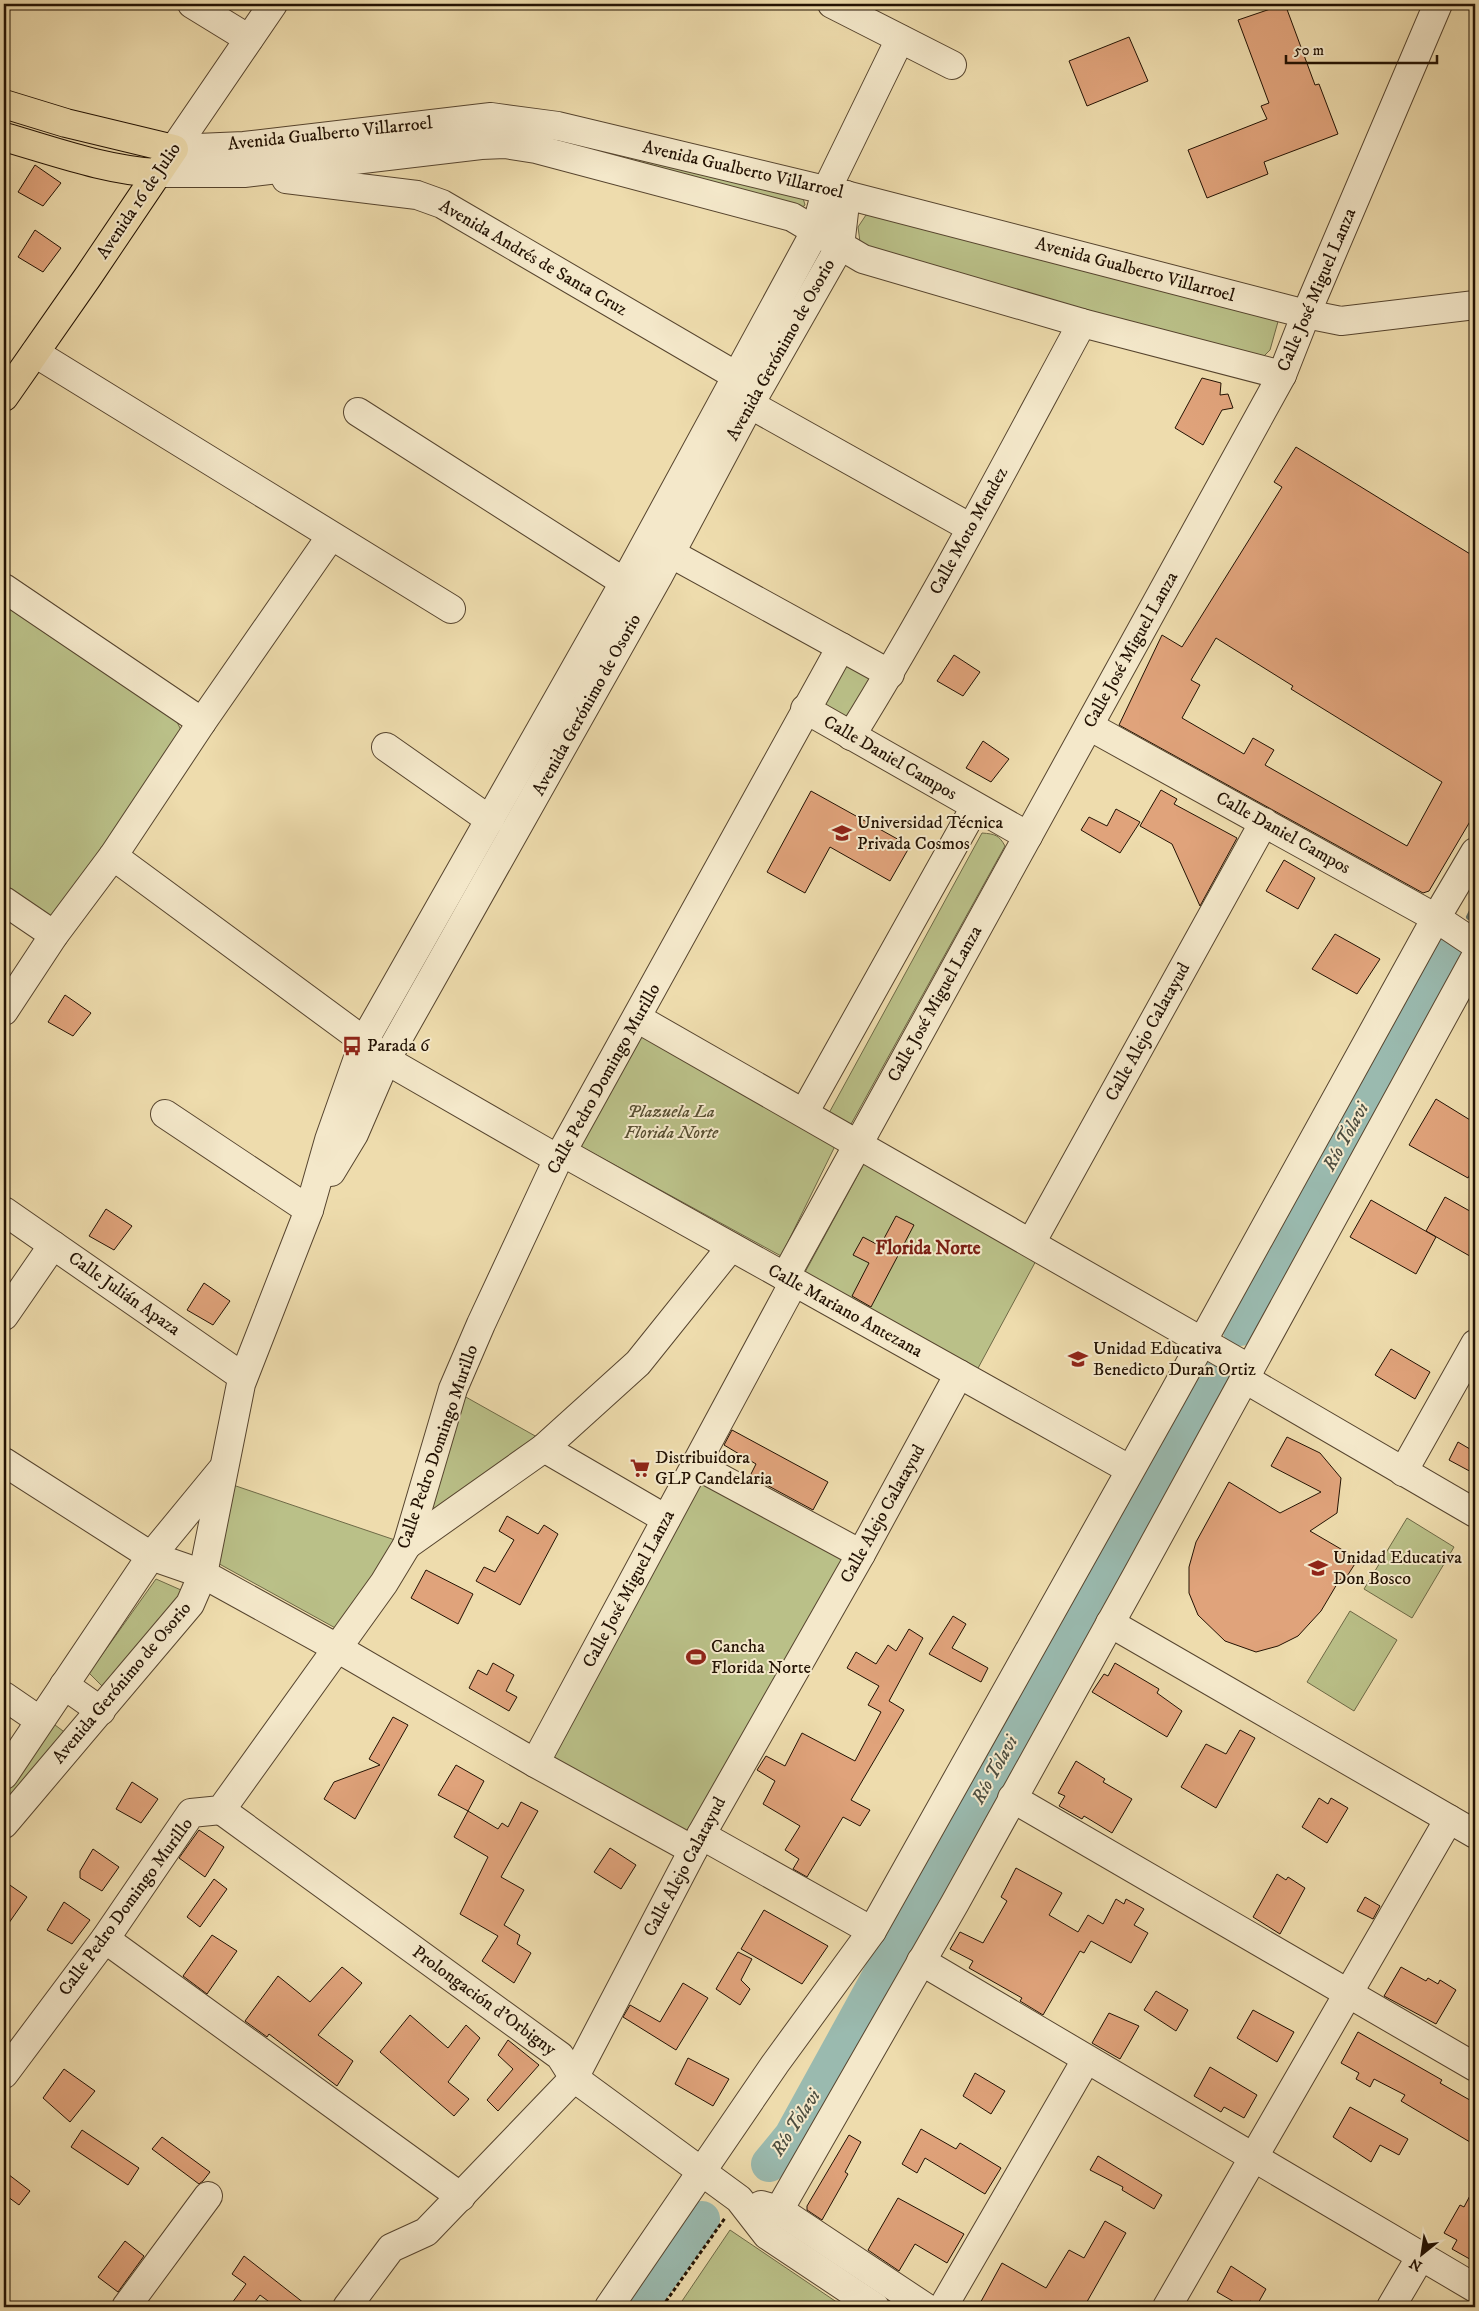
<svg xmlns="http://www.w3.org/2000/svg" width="1479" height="2311" font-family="'IM FELL DW Pica',serif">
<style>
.green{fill:#bac088;stroke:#6e6946}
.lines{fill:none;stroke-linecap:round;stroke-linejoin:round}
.stream{stroke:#6a776a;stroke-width:6}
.river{stroke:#9abaaf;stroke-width:36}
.building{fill:#e0a37b;stroke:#231203;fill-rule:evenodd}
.minor-casing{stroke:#56442e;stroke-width:30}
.major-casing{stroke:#231203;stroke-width:30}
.path{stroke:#231203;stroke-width:3;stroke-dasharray:4 2.5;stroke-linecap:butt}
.minor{stroke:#f4e8ca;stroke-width:28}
.major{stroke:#eedcad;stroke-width:28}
.labels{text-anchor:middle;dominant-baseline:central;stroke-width:4;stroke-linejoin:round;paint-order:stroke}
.street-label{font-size:18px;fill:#231203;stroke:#f4e8ca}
.poi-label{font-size:18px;fill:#231203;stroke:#f4e8ca;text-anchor:start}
.park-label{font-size:18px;font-style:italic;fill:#584f32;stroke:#f4e8ca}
.water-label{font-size:19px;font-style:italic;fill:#4d4d3f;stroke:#f4e8ca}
.neighbourhood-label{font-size:19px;font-weight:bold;fill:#7a1f14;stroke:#f4e8ca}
</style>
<rect width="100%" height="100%" fill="#eedcad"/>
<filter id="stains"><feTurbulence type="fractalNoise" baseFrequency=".004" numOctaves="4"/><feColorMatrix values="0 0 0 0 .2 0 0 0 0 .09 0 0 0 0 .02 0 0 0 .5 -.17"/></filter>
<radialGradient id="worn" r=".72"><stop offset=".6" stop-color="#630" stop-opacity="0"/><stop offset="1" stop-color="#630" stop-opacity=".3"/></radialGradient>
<g class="green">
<path d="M531 131 803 198 805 205 798 210 540 141Z"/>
<path d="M884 214 1279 318 1270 350 1262 358H1253L874 252 860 242 858 227 866 215Z"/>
<path d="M4 602 176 720 181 730V739L52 918 4 889Z"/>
<path d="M854 663 869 676 872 688 845 721 823 704 842 668Z"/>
<path d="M982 833C995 834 999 835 1005 846L850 1126 829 1113Z"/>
<path d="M642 1031 837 1142 781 1256 580 1146Z"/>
<path d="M866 1160 1038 1257 977 1370 803 1276Z"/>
<path d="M464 1396 537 1437 432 1510Z"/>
<path d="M702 1479 844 1559 690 1835 547 1755Z"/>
<path d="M233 1485 395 1540 339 1630 214 1561Z"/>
<path d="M1407 1518 1454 1547 1412 1618 1364 1589Z"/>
<path d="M156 1579 181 1590 176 1602 104 1688 89 1673Z"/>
<path d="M1350 1611 1397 1640 1354 1711 1307 1682Z"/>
<path d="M51 1722 67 1734 4 1806V1797Z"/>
<path d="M730 2230 844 2307H678Z"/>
</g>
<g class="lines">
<path class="stream" d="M1469 917 1475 905"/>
<g class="river">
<path d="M1240 1328 1452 946"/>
<path d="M769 2164 792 2136 1089 1596 1215 1373"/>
<path d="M638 2307 702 2219"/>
</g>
</g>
<g class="building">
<path d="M1285 4 1315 85 1319 84 1338 134 1264 162 1268 174 1207 198 1188 150 1267 119 1261 106 1269 103 1238 20Z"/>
<path d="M1129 37 1148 81 1087 106 1069 61Z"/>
<path d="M35 165 61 183 43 206 18 192Z"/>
<path d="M35 230 61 248 43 272 18 257Z"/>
<path d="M1202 378 1221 383 1220 395 1228 394 1233 408 1222 410 1203 445 1175 428Z"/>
<path d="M1296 447 1475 557V813L1429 891 1423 893 1119 725 1162 635 1182 647 1282 487 1274 482ZM1216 638 1293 686 1291 689 1442 782 1407 846 1265 765 1274 750 1253 738 1244 754 1182 718 1200 685 1191 680Z"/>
<path d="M954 655 980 672 963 696 937 681Z"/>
<path d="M983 741 1009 759 991 782 966 768Z"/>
<path d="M1161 790 1177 799 1174 804 1237 838 1200 906 1172 844 1140 826Z"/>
<path d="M811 791 910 846 890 881 830 847 805 893 767 872Z"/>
<path d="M1116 809 1140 822 1120 853 1081 830 1089 817 1107 826Z"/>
<path d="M1284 860 1315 878 1298 909 1266 891Z"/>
<path d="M1335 934 1380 959 1357 994 1312 969Z"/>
<path d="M65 995 91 1013 73 1036 48 1022Z"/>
<path d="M1436 1099 1475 1123V1165L1468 1178 1409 1145Z"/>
<path d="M1445 1197 1475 1214V1259L1426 1231Z"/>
<path d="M1371 1200 1436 1237 1416 1274 1350 1237Z"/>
<path d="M106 1209 132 1226 114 1250 89 1236Z"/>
<path d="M896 1216 914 1225 871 1307 852 1296 869 1263 853 1255 863 1237 880 1246Z"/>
<path d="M204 1283 230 1301 213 1325 187 1310Z"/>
<path d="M1391 1349 1430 1372 1415 1399 1375 1375Z"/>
<path d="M732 1430 828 1482 813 1510 750 1476 756 1464 724 1445Z"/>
<path d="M1287 1437 1320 1453 1341 1478 1337 1513 1310 1531 1358 1559 1344 1581 1340 1579 1321 1611 1298 1636 1278 1646 1256 1652 1225 1641 1198 1615 1189 1593V1567L1196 1542 1229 1482 1280 1513 1321 1492 1271 1466Z"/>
<path d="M1458 1442 1475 1452V1474L1449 1460Z"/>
<path d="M507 1516 538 1534 544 1525 558 1534 520 1605 476 1581 484 1567 495 1572 514 1540 499 1531Z"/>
<path d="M426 1570 473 1594 458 1624 411 1598Z"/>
<path d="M953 1616 966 1624 952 1648 988 1668 981 1682 929 1654Z"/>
<path d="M909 1629 923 1638 889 1701 904 1710 851 1800 870 1810 860 1826 843 1817 807 1877 793 1869 799 1859 785 1850 800 1826 763 1804 775 1781 757 1770 766 1756 785 1766 802 1733 855 1761 881 1712 868 1705 879 1686 847 1668 856 1652 876 1664 888 1645 896 1651Z"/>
<path d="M493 1663 514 1675 506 1691 517 1697 509 1711 469 1688 478 1670 487 1675Z"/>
<path d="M1115 1663 1159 1689 1157 1693 1182 1711 1167 1737 1092 1692 1104 1674 1108 1676Z"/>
<path d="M393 1717 408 1725 355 1819 324 1799 334 1782 380 1765 369 1759Z"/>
<path d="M1240 1730 1255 1738 1216 1808 1181 1787 1206 1744 1226 1754Z"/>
<path d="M1076 1761 1105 1779 1103 1782 1132 1799 1112 1833 1084 1816 1082 1819 1059 1806 1065 1796 1058 1793Z"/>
<path d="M456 1765 484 1781 468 1811 438 1795Z"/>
<path d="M132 1782 158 1799 141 1823 116 1809Z"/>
<path d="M1319 1798 1328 1804 1331 1798 1348 1808 1327 1843 1302 1827Z"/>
<path d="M521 1802 538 1811 501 1877 524 1890 504 1925 520 1935 517 1944 531 1953 514 1983 482 1961 498 1936 460 1914 488 1857 454 1837 468 1811 498 1829 502 1823 508 1827Z"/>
<path d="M199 1830 224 1847 205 1877 179 1858Z"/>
<path d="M610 1848 636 1865 621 1889 594 1872Z"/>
<path d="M93 1849 119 1867 102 1891 80 1878V1871Z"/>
<path d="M1016 1868 1062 1893 1049 1915 1078 1932 1088 1915 1103 1924 1116 1899 1124 1904 1126 1899 1144 1909 1134 1925 1148 1933 1131 1963 1091 1941 1084 1953 1080 1951 1043 2015 1020 2001 1022 1998 969 1968 973 1961 950 1949 960 1932 983 1943 1007 1901 1001 1897Z"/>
<path d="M1277 1874 1286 1880 1288 1877 1305 1888 1280 1934 1253 1917Z"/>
<path d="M214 1879 227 1889 200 1927 187 1917Z"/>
<path d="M4 1881 27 1897 4 1930Z"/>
<path d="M1365 1897 1380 1906 1373 1919 1357 1911Z"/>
<path d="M64 1902 90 1920 72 1944 47 1930Z"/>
<path d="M764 1910 828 1946 802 1984 741 1949Z"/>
<path d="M212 1935 237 1951 207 1994 183 1976Z"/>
<path d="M738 1952 752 1959 741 1980 750 1989 740 2005 716 1989Z"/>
<path d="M342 1967 362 1983 318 2035 353 2061 337 2086 269 2034 267 2037 245 2021 278 1976 310 2002Z"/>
<path d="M1401 1967 1426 1981 1428 1978 1438 1984 1440 1980 1456 1990 1436 2024 1384 1996Z"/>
<path d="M683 1983 708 1998 676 2050 623 2017 630 2005 660 2022Z"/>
<path d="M1156 1991 1188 2010 1176 2031 1144 2010Z"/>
<path d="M1253 2010 1294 2032 1277 2062 1237 2038Z"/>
<path d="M1109 2013 1139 2026 1120 2059 1092 2043Z"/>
<path d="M410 2015 448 2048 466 2025 480 2038 448 2082 469 2099 454 2116 380 2052Z"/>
<path d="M1358 2032 1442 2080 1440 2083 1475 2103V2145L1401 2101 1405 2095 1374 2079 1370 2087 1356 2079 1359 2073 1341 2063Z"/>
<path d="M508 2040 539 2065 498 2111 487 2100 513 2069 498 2055Z"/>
<path d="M688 2058 729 2079 713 2106 675 2084Z"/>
<path d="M1210 2067 1257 2095 1244 2118 1224 2107 1221 2112 1194 2096Z"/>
<path d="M64 2069 95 2091 70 2122 43 2098Z"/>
<path d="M975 2073 1005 2091 991 2114 963 2096Z"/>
<path d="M1350 2107 1408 2139 1399 2155 1380 2145 1371 2162 1333 2137Z"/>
<path d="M921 2129 956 2149 960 2143 1001 2168 985 2194 925 2158 917 2173 902 2164Z"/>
<path d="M82 2130 139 2168 128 2185 71 2147Z"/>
<path d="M849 2135 861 2142 845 2172 848 2174 822 2220 807 2210V2206Z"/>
<path d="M162 2137 210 2172 203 2181 199 2184 152 2149Z"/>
<path d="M1098 2156 1162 2195 1154 2209 1122 2190 1123 2187 1090 2170Z"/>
<path d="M4 2171 30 2191 19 2205 4 2194Z"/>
<path d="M1475 2186V2262L1452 2249 1457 2240 1444 2233 1460 2205 1464 2207Z"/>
<path d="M898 2198 964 2234 947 2263 915 2244 899 2271 868 2250Z"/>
<path d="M1105 2221 1126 2233 1084 2307H978L1002 2263 1046 2288 1069 2250 1084 2258Z"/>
<path d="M125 2241 144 2256 118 2292 98 2277Z"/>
<path d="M244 2256 309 2307H276L260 2295 251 2307H229L246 2284 232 2274Z"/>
<path d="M1231 2266 1266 2289 1257 2305 1250 2301 1247 2307H1243L1217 2292Z"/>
</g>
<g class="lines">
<defs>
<g id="minor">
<path d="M192 4 249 39"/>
<path d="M832 4 952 65"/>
<path d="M174 149 244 146 491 117 558 126 846 195 1306 314 1341 321 1475 305"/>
<path d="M174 149 273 4"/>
<path d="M157 173H244L481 145 505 144 536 149 792 217 863 259 1082 323 1282 375"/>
<path d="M286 179 417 195 442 204 752 385"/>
<path d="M35 353 451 609"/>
<path d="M735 396 971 528"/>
<path d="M358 412 624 582"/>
<path d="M670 553 890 674"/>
<path d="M4 588 202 722"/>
<path d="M805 709 1028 836"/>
<path d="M1089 726 1436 918 1475 944"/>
<path d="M851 736C934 602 1007 462 1082 323"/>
<path d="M386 747 490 820"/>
<path d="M113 856 364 1041 386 1060 558 1159"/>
<path d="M4 901 54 935"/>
<path d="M4 1011 54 935 113 856 202 722 331 536"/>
<path d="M637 1018 1250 1369"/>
<path d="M804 1113 975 807"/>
<path d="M165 1114 309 1210"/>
<path d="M562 1152 1129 1469"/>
<path d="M331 1172 354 1134 386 1060 658 577 750 404 840 246 846 195"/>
<path d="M4 1211 243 1377"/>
<path d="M1031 1243 1264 822"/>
<path d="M785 1277 1282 375 1306 314 1438 4"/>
<path d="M4 1316 53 1245"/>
<path d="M1245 1379 1475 1513"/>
<path d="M544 1448 666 1519"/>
<path d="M4 1462 151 1556 203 1574 337 1648 535 1763 693 1850"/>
<path d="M696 1465 861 1554"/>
<path d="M1403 1472 1475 1344"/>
<path d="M407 1545 544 1448 638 1363 731 1247"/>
<path d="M1110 1623 1475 1834"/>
<path d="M64 1685 101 1711"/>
<path d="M4 1696 39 1720"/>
<path d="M535 1763 794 1282"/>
<path d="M4 1775 151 1556 221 1471"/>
<path d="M1012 1798 1475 2067"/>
<path d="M221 1810 560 2056 574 2078 739 2199 767 2235 875 2307"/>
<path d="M4 1824 190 1604 203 1574 241 1384 309 1210 329 1140 364 1041 634 565 815 232 826 191 900 39"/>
<path d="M701 1835 872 1931"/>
<path d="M105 1939 461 2197"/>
<path d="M921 1961 1475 2288"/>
<path d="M4 2074 105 1939 191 1813 221 1810 384 1583 407 1545 453 1389 481 1324 558 1159 841 647"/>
<path d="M761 2205 779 2210 925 2307"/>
<path d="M779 2210 955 1903 1137 1575 1475 958"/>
<path d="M126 2307 208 2196"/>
<path d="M347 2307 391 2248 426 2232 574 2078 701 1835 861 1554 959 1374"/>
<path d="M609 2307 775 2064 872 1931 1171 1398 1436 918 1475 852"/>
<path d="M943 2307 1086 2060"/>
<path d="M1167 2307 1449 1819"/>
<path d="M1391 2307 1421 2256"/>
</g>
<g id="major">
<path d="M4 104 66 123 174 149 87 278 4 397"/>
<path d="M4 137C54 151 104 170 157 173"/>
</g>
</defs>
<use href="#minor" class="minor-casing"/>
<use href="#major" class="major-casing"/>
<path class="path" d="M662 2307 725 2218"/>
<use href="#minor" class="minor"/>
<use href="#major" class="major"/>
</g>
<defs>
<symbol id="university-bare" viewBox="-9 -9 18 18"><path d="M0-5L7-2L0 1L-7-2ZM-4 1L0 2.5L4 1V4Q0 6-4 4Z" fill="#8f2418" stroke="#f4e8ca" stroke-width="2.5" paint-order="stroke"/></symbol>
<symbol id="bus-bare" viewBox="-9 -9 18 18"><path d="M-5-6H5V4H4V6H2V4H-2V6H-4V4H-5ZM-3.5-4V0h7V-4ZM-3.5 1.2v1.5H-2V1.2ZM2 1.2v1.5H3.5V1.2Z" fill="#8f2418" stroke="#f4e8ca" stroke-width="2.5" paint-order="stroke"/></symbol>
<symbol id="school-bare" viewBox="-9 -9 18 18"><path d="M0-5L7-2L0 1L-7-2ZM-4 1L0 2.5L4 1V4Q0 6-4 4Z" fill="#8f2418" stroke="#f4e8ca" stroke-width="2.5" paint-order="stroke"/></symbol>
<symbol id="supermarket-bare" viewBox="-9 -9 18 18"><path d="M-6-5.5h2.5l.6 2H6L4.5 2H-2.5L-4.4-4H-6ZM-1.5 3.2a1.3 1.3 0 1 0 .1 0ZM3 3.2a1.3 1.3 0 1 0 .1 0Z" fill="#8f2418" stroke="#f4e8ca" stroke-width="2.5" paint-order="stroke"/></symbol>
<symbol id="stadium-bare" viewBox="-9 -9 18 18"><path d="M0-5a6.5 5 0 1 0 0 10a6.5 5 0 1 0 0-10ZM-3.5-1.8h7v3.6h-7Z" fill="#8f2418" stroke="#f4e8ca" stroke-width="2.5" paint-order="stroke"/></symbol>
</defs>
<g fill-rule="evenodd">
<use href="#university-bare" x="828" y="819" width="28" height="28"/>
<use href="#bus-bare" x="338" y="1032" width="28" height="28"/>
<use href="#school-bare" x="1064" y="1345" width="28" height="28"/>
<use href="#supermarket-bare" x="626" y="1454" width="28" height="28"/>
<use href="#school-bare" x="1304" y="1554" width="28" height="28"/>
<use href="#stadium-bare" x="682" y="1643" width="28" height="28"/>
</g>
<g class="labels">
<g class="street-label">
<text transform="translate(330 134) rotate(-6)">Avenida Gualberto Villarroel</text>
<text transform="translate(743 170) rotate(13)">Avenida Gualberto Villarroel</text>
<text transform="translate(139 201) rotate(-56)">Avenida 16 de Julio</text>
<text transform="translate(533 258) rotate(30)">Avenida Andrés de Santa Cruz</text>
<text transform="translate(1135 270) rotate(15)">Avenida Gualberto Villarroel</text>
<text transform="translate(1317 290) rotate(-67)">Calle José Miguel Lanza</text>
<text transform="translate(781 350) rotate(-61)">Avenida Gerónimo de Osorio</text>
<text transform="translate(969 531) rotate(-61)">Calle Moto Mendez</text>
<text transform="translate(1131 650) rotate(-61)">Calle José Miguel Lanza</text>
<text transform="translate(587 705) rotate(-61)">Avenida Gerónimo de Osorio</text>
<text transform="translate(890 758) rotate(30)">Calle Daniel Campos</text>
<text transform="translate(1283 833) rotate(29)">Calle Daniel Campos</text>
<text transform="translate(935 1004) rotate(-61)">Calle José Miguel Lanza</text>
<text transform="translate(1148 1032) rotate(-61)">Calle Alejo Calatayud</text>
<text transform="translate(604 1079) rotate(-61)">Calle Pedro Domingo Murillo</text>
<text transform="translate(124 1294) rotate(35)">Calle Julián Apaza</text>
<text transform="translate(845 1311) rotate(29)">Calle Mariano Antezana</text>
<text transform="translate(438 1447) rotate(-71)">Calle Pedro Domingo Murillo</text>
<text transform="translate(883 1514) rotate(-61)">Calle Alejo Calatayud</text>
<text transform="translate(629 1589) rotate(-62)">Calle José Miguel Lanza</text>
<text transform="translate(122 1683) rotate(-50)">Avenida Gerónimo de Osorio</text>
<text transform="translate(685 1867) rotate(-62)">Calle Alejo Calatayud</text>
<text transform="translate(126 1907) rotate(-54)">Calle Pedro Domingo Murillo</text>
<text transform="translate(484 2001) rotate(36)">Prolongación d'Orbigny</text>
</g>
<g class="poi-label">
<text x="857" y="823">Universidad Técnica<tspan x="857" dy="21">Privada Cosmos</tspan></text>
<text x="367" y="1046">Parada 6</text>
<text x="1093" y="1349">Unidad Educativa<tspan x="1093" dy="21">Benedicto Duran Ortiz</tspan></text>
<text x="655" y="1458">Distribuidora<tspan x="655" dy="21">GLP Candelaria</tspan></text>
<text x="1333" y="1558">Unidad Educativa<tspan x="1333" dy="21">Don Bosco</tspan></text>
<text x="711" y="1647">Cancha<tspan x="711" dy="21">Florida Norte</tspan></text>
</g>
<g class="park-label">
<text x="671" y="1112">Plazuela La<tspan x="671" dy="21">Florida Norte</tspan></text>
</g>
<g class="water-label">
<text transform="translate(1346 1137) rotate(-61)">Río Tolavi</text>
<text transform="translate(995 1770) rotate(-61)">Río Tolavi</text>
<text transform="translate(796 2123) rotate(-57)">Río Tolavi</text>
</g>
<g class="neighbourhood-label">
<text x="928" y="1248">Florida Norte</text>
</g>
</g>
<rect width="1479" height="2311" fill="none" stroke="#eedcad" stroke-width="20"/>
<rect x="5" y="5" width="1469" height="2301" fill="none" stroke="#231203" stroke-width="2.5"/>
<rect x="10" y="10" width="1459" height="2291" fill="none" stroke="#231203"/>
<g transform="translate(1422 2254) rotate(210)" stroke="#f4e8ca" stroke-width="4" paint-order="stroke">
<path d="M0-4L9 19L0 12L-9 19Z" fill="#231203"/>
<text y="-8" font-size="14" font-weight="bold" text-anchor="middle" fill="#231203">N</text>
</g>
<path d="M1286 55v8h151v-8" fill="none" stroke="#231203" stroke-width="2.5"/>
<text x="1294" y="55" font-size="15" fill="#231203" stroke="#f4e8ca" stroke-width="4" paint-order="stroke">50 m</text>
<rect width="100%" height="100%" filter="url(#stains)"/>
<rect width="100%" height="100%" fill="url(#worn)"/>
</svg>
